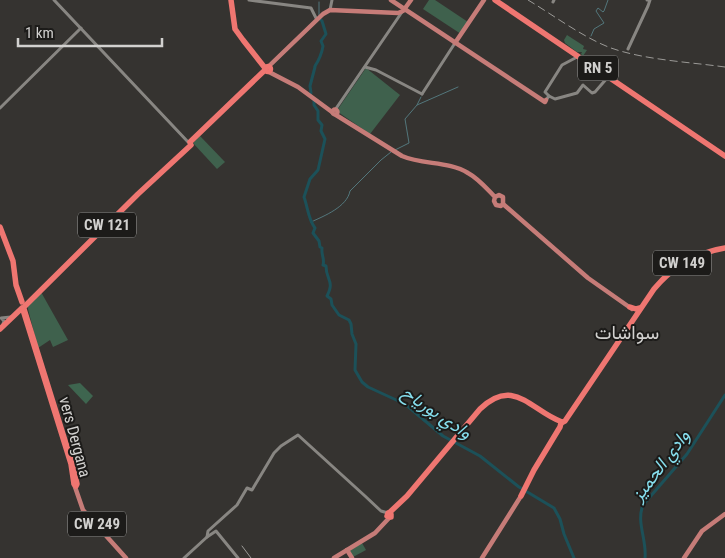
<svg xmlns="http://www.w3.org/2000/svg" width="725" height="558" font-family="'Roboto Condensed',Vazirmatn,sans-serif">
<style>
.green{fill:#3f614d}
.forest{fill:#3e654f}
.lines{fill:none;stroke-linecap:round;stroke-linejoin:round}
.stream{stroke:#53777c;stroke-width:1}
.river{stroke:#1c5159;stroke-width:3}
.minor{stroke:#888682;stroke-width:3}
.major{stroke:#c67c78;stroke-width:4.5}
.highway{stroke:#ef7671;stroke-width:5.5}
.tram{stroke:#9b9a97;stroke-width:1}
.rail{stroke:#9b9a97;stroke-width:1;stroke-dasharray:8 4;stroke-linecap:butt}
.labels{text-anchor:middle;dominant-baseline:central;stroke-width:4;stroke-linejoin:round;paint-order:stroke}
.shield{fill:#1c1b19;stroke:#9b9a98;stroke-width:1}
.shield-label{font-size:15px;font-weight:bold;fill:#d2d1cf}
.street-label{font-size:16px;fill:#d2d1cf;stroke:#1c1b19}
.water-label{font-size:18px;font-style:italic;fill:#86deed;stroke:#1c1b19}
.quarter-label{font-size:19px;fill:#d2d1cf;stroke:#1c1b19}
</style>
<rect width="100%" height="100%" fill="#353330"/>
<g class="green">
<path d="M429 0H435L468 22 461 34 423 9Z"/>
<path d="M567 35 584 46 583 49 587 50 583 56 581 54 582 52H577L565 43 564 40Z"/>
<path d="M366 68 400 95 370 134 338 112V109Z"/>
<path d="M200 136 225 162 217 169 193 143Z"/>
<path d="M41 292 68 340 53 347 50 340 38 348 28 309V305Z"/>
<path d="M362 543 366 550 353 557 349 551Z"/>
</g>
<path class="forest" d="M80 383 93 396 86 404 68 385Z"/>
<g class="lines">
<g class="stream">
<path d="M319 16V2"/>
<path d="M591 36 594 29 604 23 596 11 598 8 603 12 604 11 608 0"/>
<path d="M417 105 421 97"/>
<path d="M395 150 409 143 405 119 417 105 458 87"/>
<path d="M311 222C324 216 347 207 350 191L381 160 391 152"/>
</g>
<g class="river">
<path d="M315 66C319 60 322 52 323 46L321 41 326 34 322 21 320 19"/>
<path d="M311 93 310 86 315 67"/>
<path d="M314 100V105L318 111V120L322 125 321 131 325 139 318 170 310 179 304 197C308 208 308 219 315 228L313 233 319 241 320 247 322 248C321 255 325 259 323 265L326 266C326 281 335 280 327 296L331 299 332 305 339 315 349 320 351 324 352 334 356 344 355 370 362 382 368 387 405 404 443 436 480 456 519 487 554 508 560 519 564 534 574 558"/>
<path d="M645 558C647 540 636 522 643 505L687 454 725 395"/>
</g>
<g class="minor">
<path d="M54 0 189 143"/>
<path d="M249 0 311 8 317 20"/>
<path d="M553 2 554 0"/>
<path d="M330 10 332 0"/>
<path d="M628 49 648 6 650 0H647"/>
<path d="M365 67 376 70 422 94"/>
<path d="M422 94 455 43"/>
<path d="M549 96 545 92 562 65 579 56"/>
<path d="M546 100 549 96 555 99 577 93 583 85 592 93 595 92 608 77"/>
<path d="M0 108 81 28"/>
<path d="M335 110 402 12"/>
<path d="M3 324 4 321 1 318 11 317"/>
<path d="M207 537 208 531 237 505 247 488 252 490 274 453 281 446 298 435 365 496 381 511 388 513"/>
<path d="M184 558 207 537 216 531 238 558"/>
</g>
<g class="major">
<path d="M391 0 545 102 546 100"/>
<path d="M455 43 484 0"/>
<path d="M268 67 323 14 330 10 398 13 403 11 411 0"/>
<path d="M269 72 298 87 332 112"/>
<circle cx="335" cy="112" r="2.5"/>
<path d="M336 115 402 156C423 165 449 161 468 173 479 179 487 189 495 197L494 201 496 205 501 206 503 204V197L499 195 495 197"/>
<path d="M503 204 588 278 632 309"/>
<path d="M74 484 83 510 126 558"/>
<path d="M347 550 352 558"/>
<path d="M334 558 375 533 390 517"/>
<path d="M482 558 521 496"/>
<path d="M684 558 702 531 725 514"/>
</g>
<g class="highway">
<path d="M231 0 235 29 243 40 265 68"/>
<path d="M495 0 725 156"/>
<circle cx="268" cy="69" r="2.5"/>
<path d="M190 142 265 70"/>
<path d="M0 227 13 261 16 285 22 302"/>
<path d="M25 306 138 194 191 145"/>
<path d="M630 307 636 309 640 308"/>
<path d="M23 310 71 464 74 484 76 486 77 484 72 463 24 309"/>
<path d="M0 329 22 308"/>
<path d="M521 496 534 470 560 427 561 423 565 421 654 289C673 266 696 253 725 248"/>
<path d="M388 513 391 514V517L387 516Z"/>
<path d="M389 513 407 496 480 409C514 376 531 411 562 422"/>
</g>
<path class="tram" d="M242 546 251 558"/>
<path class="rail" d="M528 0C553 15 584 38 611 48 645 60 689 62 725 67"/>
</g>
<g class="labels">
<g class="shield">
<rect x="578" y="55.5" width="40" height="25" rx="4"/>
<rect x="78" y="212.5" width="58" height="25" rx="4"/>
<rect x="653" y="250.5" width="58" height="25" rx="4"/>
<rect x="68" y="511.5" width="58" height="25" rx="4"/>
</g>
<g class="shield-label">
<text x="598" y="68">RN 5</text>
<text x="107" y="225">CW 121</text>
<text x="682" y="263">CW 149</text>
<text x="97" y="524">CW 249</text>
</g>
<g class="street-label">
<text transform="translate(75 437) rotate(75)">vers Dergana</text>
</g>
<g class="water-label">
<text transform="translate(437 412) rotate(34)">وادي بورياح</text>
<text transform="translate(660 465) rotate(-53)">وادي الحميز</text>
</g>
<g class="quarter-label">
<text x="627" y="332">سواشات</text>
</g>
</g>
<path d="M18 38v8h144v-8" fill="none" stroke="#d2d1cf" stroke-width="2.5"/>
<text x="25" y="38" font-size="15" fill="#d2d1cf" stroke="#1c1b19" stroke-width="4" paint-order="stroke">1 km</text>
</svg>
